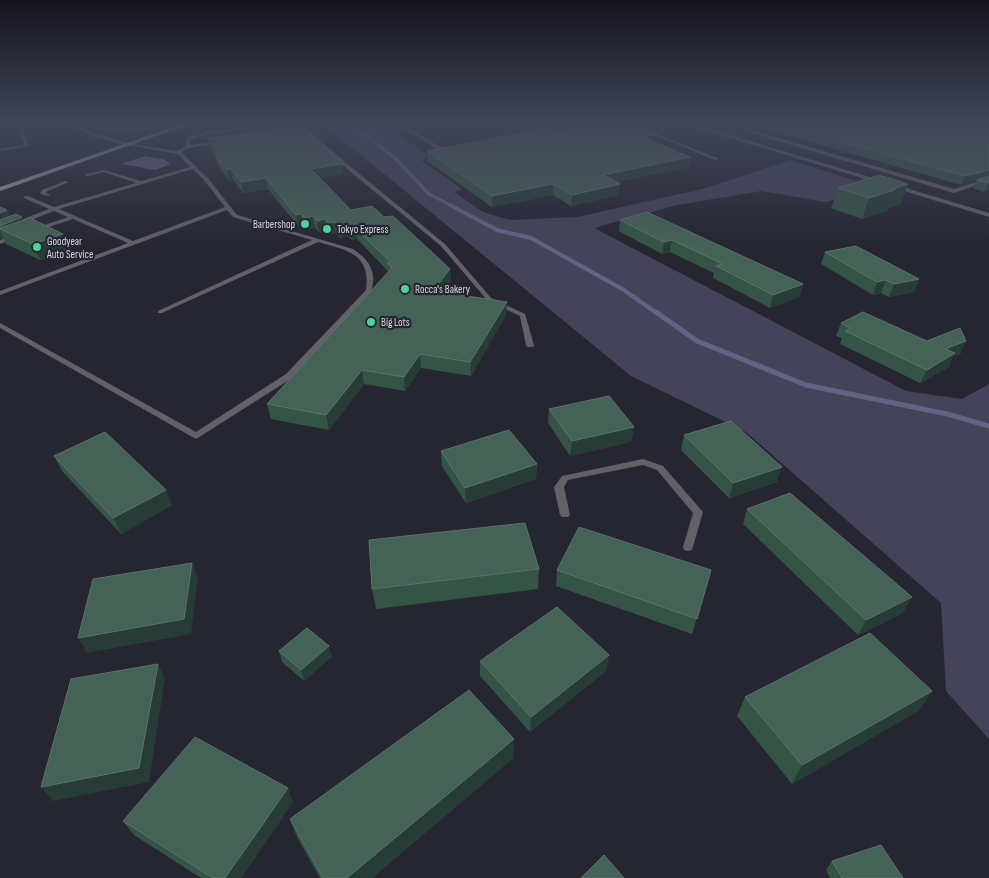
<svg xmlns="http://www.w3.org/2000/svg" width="989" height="878" font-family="'Sofia Sans Condensed',sans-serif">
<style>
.green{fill:#444359}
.water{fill:#656384}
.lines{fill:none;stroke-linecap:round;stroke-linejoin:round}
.stream-far2{stroke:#656384;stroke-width:3}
.stream-far1{stroke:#656384;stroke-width:4}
.stream{stroke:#656384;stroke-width:5}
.service{fill:#616167;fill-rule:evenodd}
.tertiary{fill:#616167;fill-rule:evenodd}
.primary{fill:#9b9aa7;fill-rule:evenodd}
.wall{fill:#345545}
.shaded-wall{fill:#273c37}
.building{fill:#456256;stroke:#5c746b}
.poi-dot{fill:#4dd39a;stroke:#262532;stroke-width:2}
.labels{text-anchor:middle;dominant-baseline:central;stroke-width:4.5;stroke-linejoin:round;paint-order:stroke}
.far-poi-label{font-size:11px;fill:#d5d5dd;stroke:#262532;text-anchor:start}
</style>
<rect width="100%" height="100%" fill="#262532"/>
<g class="green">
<path d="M91 124H164C139 132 117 136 91 124Z"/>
<path d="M323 124H382L427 154 422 161 462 189 454 192 483 212 510 220 577 217 706 188 790 160 873 186 826 202 761 191 677 205 594 228 906 391 962 399 989 384V739L946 691 941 603 746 432 631 376Z"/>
</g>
<path class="water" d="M145 156 163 159 171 164 155 170 121 164Z"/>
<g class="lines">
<path class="stream-far2" d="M351 124 395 158 429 194 452 206"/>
<path class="stream-far1" d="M450 205 497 230 531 238 624 290 658 314"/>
<path class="stream" d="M656 312 697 341 806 385 947 414 989 426"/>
<g class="service">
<path d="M17 124H21L29 146 0 151V149L25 145Z"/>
<path d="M276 124H287L207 134 190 140V145L221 141 223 142 189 148 181 152 208 178 237 215 353 249C368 259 378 272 371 291L292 378 196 439 0 328V323L2 324 196 432 286 374 366 290C371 253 346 250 318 242L162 313H158V311L312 240 233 217 227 210 0 295V291L128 243 73 219 37 231H33V229L68 217 54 211 0 232V228L49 209 24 198V196H28L54 207 136 183 104 172 88 176H86V174L104 170 141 181 190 167 178 154 128 145 126 143 176 151 186 146 187 138 206 132ZM193 169 204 180 225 207 133 241 59 209Z"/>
<path d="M300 124H304L309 131 345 162 445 244 491 298 525 314 534 345 533 347H527L526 345 520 316 487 300 441 246 341 164 307 133Z"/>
<path d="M398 124H402L444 149 450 148 452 149 441 152Z"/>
<path d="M628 124H633L719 159 715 160Z"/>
<path d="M753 124H758L747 129 954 189 989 178V181L954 193 744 131V127Z"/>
<path d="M65 181 69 182 46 192V193L50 195 49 196 40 194 42 190Z"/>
<path d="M15 234 17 235V237L0 244V240Z"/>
<path d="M643 459 663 466 703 512 692 550 688 551 684 550 683 547 693 513 657 470 643 465 568 480 564 487 570 515 568 517H562L560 515 554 487 562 476Z"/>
</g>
<g class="tertiary">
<path d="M69 124H76L94 133 131 144 128 146 90 135Z"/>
<path d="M685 124H693L989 213V217Z"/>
</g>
<path class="primary" d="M182 124H190L0 191V187Z"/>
</g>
<g class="wall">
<path d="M614 124 690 157 688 167 617 182 619 195 571 206 553 195 492 207 427 161V151L555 132Z"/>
<path d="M769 124H989V190L984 192 973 188 976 180 961 185 768 130Z"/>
<path d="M208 138 341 164 342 174 320 178 351 210 384 217 450 269 451 282 443 292 506 315 471 376 421 368 405 391 364 384 329 430 271 419 267 404 388 273V271L357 239 352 240 347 236 340 238 336 233 330 234 327 230 319 232 315 228 306 229 303 225 298 226 268 189 243 193 233 180 229 181 218 165 215 155 210 148Z"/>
<path d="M838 188 901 204 888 208V210L862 219 831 208Z"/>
<path d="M0 207 7 210 10 217 23 220 69 250 40 260 6 244 3 238 0 239Z"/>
<path d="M620 220 803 284 799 297 770 308 713 278 714 273 670 252 662 254 619 231Z"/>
<path d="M825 252 919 279 914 292 889 297 881 293 873 295 821 264Z"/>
<path d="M841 323 927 341H966L960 354 953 356 949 367 920 383 840 344 842 338 836 336Z"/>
<path d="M549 409 634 427 631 442 570 456 548 423Z"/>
<path d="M684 435 777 482 729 498 681 450Z"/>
<path d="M441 451 537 464 536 479 466 503 442 466Z"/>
<path d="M54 456 172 505 121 534 62 471Z"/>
<path d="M747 509 903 613 858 635 743 524Z"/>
<path d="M539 569 538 589 376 609 372 589Z"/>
<path d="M557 570H711L692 634 556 586Z"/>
<path d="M279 651 332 656 304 681 282 662Z"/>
<path d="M480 661 607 670 530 732 480 676Z"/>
<path d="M932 691 918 711 792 784 737 716 745 697Z"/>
<path d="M513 758 372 878H320L297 837 290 819Z"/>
<path d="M293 802 241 878H201L134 835 123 821Z"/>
<path d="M832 861 903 878H830L826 870Z"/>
</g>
<g class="shaded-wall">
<path d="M229 124H265L230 127Z"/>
<path d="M655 134 654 144 642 137Z"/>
<path d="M690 157 688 167 602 185 603 175Z"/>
<path d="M341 164 342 174 313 179 311 169Z"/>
<path d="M231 169 233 180 229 181 226 170Z"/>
<path d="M989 170V177L961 185 965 176Z"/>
<path d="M266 178 268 189 243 193 241 182Z"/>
<path d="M988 183H989V190L984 192Z"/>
<path d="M553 184V195L492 207V196Z"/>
<path d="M620 184 619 195 571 206 572 195Z"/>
<path d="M908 184 901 204 888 208V210L862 219 869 198 893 189Z"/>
<path d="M7 210 12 221 22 217 27 229H0V213Z"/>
<path d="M301 214 303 225 298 226 296 215Z"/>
<path d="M313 216 315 228 306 229 304 218Z"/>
<path d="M325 219 327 230 319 232 317 221Z"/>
<path d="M334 222 336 233 330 234 328 223Z"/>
<path d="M346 224 347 236 340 238 338 226Z"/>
<path d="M355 228 357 239 352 240 350 229Z"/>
<path d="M0 230 3 238 0 239Z"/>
<path d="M63 234 69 250 40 260 33 244Z"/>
<path d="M672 240 670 252 662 254 664 242Z"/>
<path d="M450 269 451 282 434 304 433 291Z"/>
<path d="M919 279 914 292 889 297 894 284Z"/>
<path d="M886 280 881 293 873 295 877 282Z"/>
<path d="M803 284 799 297 770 308 773 295Z"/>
<path d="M507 302 506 315 471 376 470 362Z"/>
<path d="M966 341 960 354 953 356 949 367 920 383 927 370 945 349Z"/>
<path d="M420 354 421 368 405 391 404 377Z"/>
<path d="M362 370 364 384 329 430 326 415Z"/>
<path d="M634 427 631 442 570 456 572 441Z"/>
<path d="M537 464 536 479 466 503 465 488Z"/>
<path d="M782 467 777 482 729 498 733 483Z"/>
<path d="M166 490 172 505 121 534 113 518Z"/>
<path d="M192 563 198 578 191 634 87 653 78 638Z"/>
<path d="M912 597 903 613 858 635 866 620Z"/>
<path d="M329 646 332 656 304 681 301 670Z"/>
<path d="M609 655 607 670 530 732 531 717Z"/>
<path d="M158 664 165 679 149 782 53 801 41 787Z"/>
<path d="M932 691 918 711 792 784 802 765Z"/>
<path d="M514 739 513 758 372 878H347Z"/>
<path d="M288 788 293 802 241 878H225Z"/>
</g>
<g class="building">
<path d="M601 124H630L655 134 642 137 690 157 603 175 620 184 572 195 553 184 492 196 427 151 548 128 555 132Z"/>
<path d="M775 124H910L920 127 925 124H989V138L985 141 987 143H989V170L965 176Z"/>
<path d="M299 126 341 164 311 169 351 210 372 206 384 217 393 216 450 269 433 291 507 302 470 362 420 354 404 377 362 370 326 415 267 404 392 268 387 263 391 262 355 228 350 229 346 224 338 226 334 222 328 223 325 219 317 221 313 216 304 218 301 214 296 215 266 178 241 182 231 169 226 170 215 155 220 154 208 138Z"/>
<path d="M879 175 908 184 893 189 895 190 869 198 838 188Z"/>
<path d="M989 176V183H988L977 180Z"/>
<path d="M0 207 7 210 0 213Z"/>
<path d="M647 212 803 284 773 295 716 266 723 264 672 240 664 242 620 220Z"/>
<path d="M16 214 22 217 0 226V220Z"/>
<path d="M30 218 63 234 33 244 0 229V228Z"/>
<path d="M856 246 919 279 894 284 886 280 877 282 825 252Z"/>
<path d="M863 312 927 341 960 328 966 341 945 349 955 353 927 370 845 331 851 328 841 323Z"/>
<path d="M609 396 634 427 572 441 549 409Z"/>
<path d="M731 421 782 467 733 483 684 435Z"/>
<path d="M509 430 537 464 465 488 441 451Z"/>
<path d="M105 432 166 490 113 518 54 456Z"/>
<path d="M790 493 912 597 866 620 747 509Z"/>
<path d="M525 523 539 569 372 589 369 540Z"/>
<path d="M579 527 711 570 697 619 557 570Z"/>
<path d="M192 563 184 619 78 638 93 579Z"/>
<path d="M557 607 609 655 531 717 480 661Z"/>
<path d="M307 628 329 646 301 670 279 651Z"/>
<path d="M870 633 932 691 802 765 745 697Z"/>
<path d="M158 664 139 768 41 787 71 679Z"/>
<path d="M469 690 514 739 347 878H323L290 819Z"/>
<path d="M195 737 288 788 225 878H213L123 821Z"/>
<path d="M881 845 903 878H842L832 861Z"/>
<path d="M604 855 624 878H581Z"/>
</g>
<linearGradient id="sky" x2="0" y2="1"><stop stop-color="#15141c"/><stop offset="0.5" stop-color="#41465a"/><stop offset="1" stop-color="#41465a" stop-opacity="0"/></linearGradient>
<rect width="989" height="247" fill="url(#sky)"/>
<g class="poi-dot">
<circle cx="305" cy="224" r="5"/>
<circle cx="327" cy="229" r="5"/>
<circle cx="37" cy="247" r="5"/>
<circle cx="405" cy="289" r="5"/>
<circle cx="371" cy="322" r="5"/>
</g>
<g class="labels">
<g class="far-poi-label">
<text x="295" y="224" text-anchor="end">Barbershop</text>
<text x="337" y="229">Tokyo Express</text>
<text x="47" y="241">Goodyear<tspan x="47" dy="13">Auto Service</tspan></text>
<text x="415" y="289">Rocca's Bakery</text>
<text x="381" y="322">Big Lots</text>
</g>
</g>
</svg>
